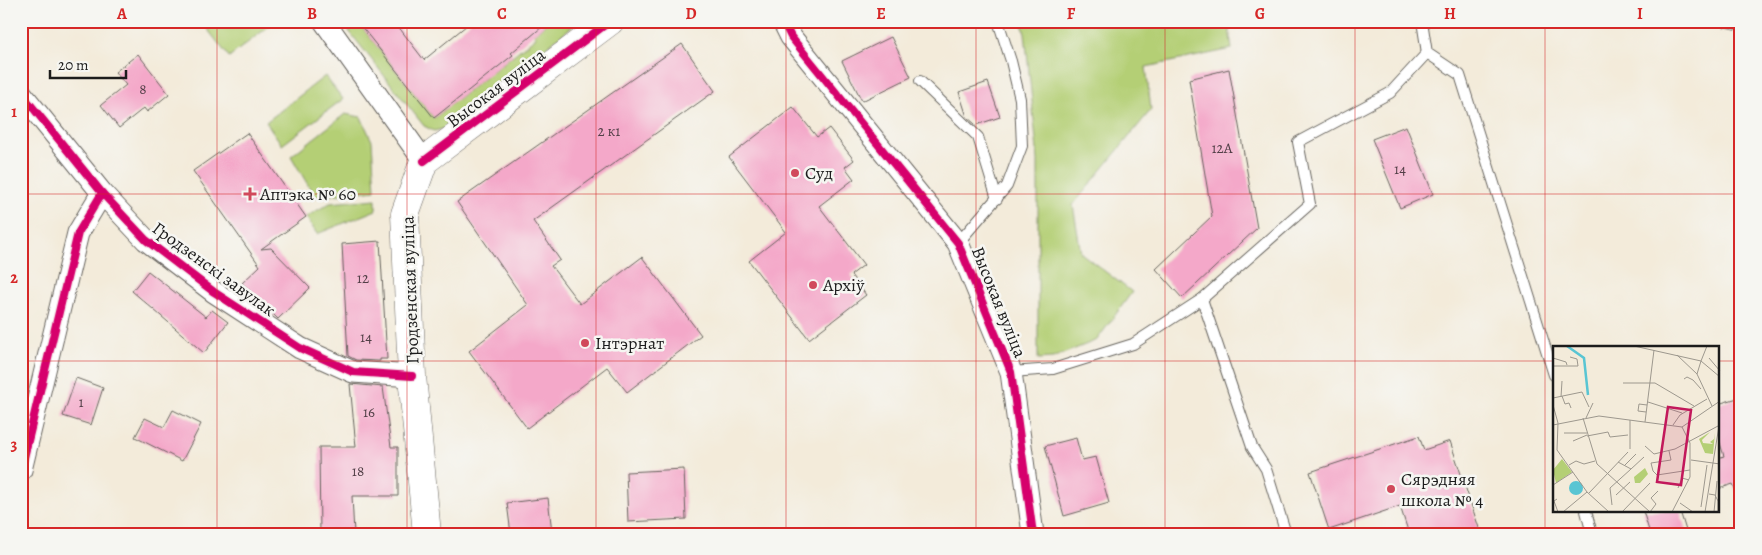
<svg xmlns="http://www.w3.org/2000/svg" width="1762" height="555" font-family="Alegreya,serif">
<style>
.green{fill:#b4cf75;stroke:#687648}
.building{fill:#f4a8c9}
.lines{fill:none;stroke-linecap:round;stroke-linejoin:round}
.lane-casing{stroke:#67645e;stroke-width:12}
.street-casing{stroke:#67645e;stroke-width:23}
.secondary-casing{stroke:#67645e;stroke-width:29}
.lane{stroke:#fff;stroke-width:10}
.street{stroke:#fff;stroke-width:21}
.secondary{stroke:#fff;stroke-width:28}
.cycleway-casing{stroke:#f6f6f2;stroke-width:11}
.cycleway{stroke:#d6006c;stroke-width:8}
.grid{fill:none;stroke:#d62828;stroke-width:1;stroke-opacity:0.55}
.poi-dot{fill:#d1495b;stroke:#f6f6f2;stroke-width:2}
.labels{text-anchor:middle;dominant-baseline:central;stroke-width:5;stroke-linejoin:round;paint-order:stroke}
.number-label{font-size:15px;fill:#523f47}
.street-label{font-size:18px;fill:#1c1c1c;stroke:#f6f6f2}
.poi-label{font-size:18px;fill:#1c1c1c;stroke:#f6f6f2;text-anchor:start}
.inset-river{fill:none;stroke:#59c5d3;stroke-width:2.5}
.inset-road{fill:none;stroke:#9d988e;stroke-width:1}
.view{fill:#c2185b;fill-opacity:0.15;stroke:#c2185b;stroke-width:2.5}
.inset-edge{fill:none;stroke:#1c1c1c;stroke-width:2.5}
.neatline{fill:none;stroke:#d62828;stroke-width:2}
.grid-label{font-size:16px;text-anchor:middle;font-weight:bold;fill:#d62828}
</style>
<rect width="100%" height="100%" fill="#f6f6f2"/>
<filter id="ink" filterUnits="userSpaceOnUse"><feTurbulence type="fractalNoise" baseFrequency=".02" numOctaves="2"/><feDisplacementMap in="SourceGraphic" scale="10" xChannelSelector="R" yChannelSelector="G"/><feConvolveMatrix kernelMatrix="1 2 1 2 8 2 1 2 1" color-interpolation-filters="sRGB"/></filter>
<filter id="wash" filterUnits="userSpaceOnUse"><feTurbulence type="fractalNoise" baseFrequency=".0096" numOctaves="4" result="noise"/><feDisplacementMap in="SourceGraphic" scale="20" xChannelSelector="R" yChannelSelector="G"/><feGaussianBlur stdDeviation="1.12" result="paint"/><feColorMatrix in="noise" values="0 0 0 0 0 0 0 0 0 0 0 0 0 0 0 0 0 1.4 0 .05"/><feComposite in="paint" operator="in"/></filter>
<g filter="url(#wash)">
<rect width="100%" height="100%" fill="#f3ebda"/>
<g class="green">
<path d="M201 21H276L229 57Z"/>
<path d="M341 21H357L434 118 536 37 534 34 549 21H579L443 129 434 131 424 126Z"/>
<path d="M1021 21H1228L1232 49 1146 67 1151 110 1073 205 1081 253 1132 292 1097 340 1053 358 1038 359V160L1025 33Z"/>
<path d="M325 76 343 99 282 145 266 122Z"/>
<path d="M345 114 361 117 372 141 375 190 315 197 291 156Z"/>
<path d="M376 199V210L317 234 306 217 330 203Z"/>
</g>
<g id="blocks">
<g class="building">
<path d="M357 21H394L424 60 472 21H549L511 53 513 55 434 118Z"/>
<path d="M891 37 911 77 862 101 842 61Z"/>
<path d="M682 44 715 91 533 221 560 260 551 266 580 304 642 257 701 335 627 392 607 367 527 428 469 351 528 305 457 202Z"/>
<path d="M138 54 169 94 147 112 144 108 119 128 101 105 126 85 115 72Z"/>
<path d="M1229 69 1257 228 1182 298 1156 269 1212 216 1189 79Z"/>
<path d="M988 82 1000 117 976 125 967 117 959 92Z"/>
<path d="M793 107 817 137 829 128 854 160 845 167 854 179 819 206 864 265 851 275 866 295 809 339 749 261 786 232 729 157Z"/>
<path d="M1406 126 1433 194 1400 208 1372 139Z"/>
<path d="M247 133 306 217 261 249 271 248 310 288 278 319 242 283 260 266 193 171Z"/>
<path d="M380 241 387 359H380V361L356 360 348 356 342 244Z"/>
<path d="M148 271 206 317 212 310 228 322 204 353 132 291Z"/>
<path d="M76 378 103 388 91 425 63 416Z"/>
<path d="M350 384 383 387 391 447H398V496H352L354 534H320L319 447H356Z"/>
<path d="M1741 397V493H1737L1733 484 1718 489V458L1724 456 1718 437V404Z"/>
<path d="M173 410 201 424 182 461 135 437 145 418 164 427Z"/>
<path d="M1419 436 1424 450 1450 441 1481 534H1409L1400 506 1329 530 1310 472Z"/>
<path d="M1076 438 1082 460 1096 457 1109 503 1064 516 1045 446Z"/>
<path d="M684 469 686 519 628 522 626 472Z"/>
<path d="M548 498 552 532 511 534 507 503Z"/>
<path d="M1643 511H1680L1687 534H1650Z"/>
</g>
</g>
</g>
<g filter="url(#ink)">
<use href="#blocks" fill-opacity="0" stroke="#67645e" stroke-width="1"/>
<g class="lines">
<defs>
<g id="lane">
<path d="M1422 21 1427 53 1460 75 1554 375"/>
<path d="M1723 21 1741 25"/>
<path d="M920 81 978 137 997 199"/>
<path d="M958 243 1007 186 1022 146 1020 99 1011 61 998 21"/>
<path d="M1202 299 1310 204 1298 142 1390 93 1427 53"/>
<path d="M1011 372 1053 369 1133 344 1202 299 1252 447 1266 469 1286 534"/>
<path d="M1586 511 1592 534"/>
</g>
<g id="street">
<path d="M324 21 424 161"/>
<path d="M783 21 791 37 958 243 1011 372 1033 534"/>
<path d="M21 93 102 193 146 240 214 292 300 348 353 372 412 376"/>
<path d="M21 470 78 233 102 193"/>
</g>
<path id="secondary" d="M427 534 412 376 405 214 424 161 610 21"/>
</defs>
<use href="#lane" class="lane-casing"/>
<use href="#street" class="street-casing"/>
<use href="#secondary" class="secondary-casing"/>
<use href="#lane" class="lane"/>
<use href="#street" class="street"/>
<use href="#secondary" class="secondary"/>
<defs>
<g id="cycleway">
<path d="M783 21 791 37 958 243 1011 372 1033 534"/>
<path d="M21 93 102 193 146 240 214 292 300 348 353 372 412 376"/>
<path d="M424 161 610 21"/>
<path d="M21 470 78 233 102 193"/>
</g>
</defs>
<use href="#cycleway" class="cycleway-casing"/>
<use href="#cycleway" class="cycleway"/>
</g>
</g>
<path class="grid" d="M217 21V534M407 21V534M596 21V534M786 21V534M976 21V534M1165 21V534M1355 21V534M1545 21V534M21 194H1741M21 361H1554M1718 361H1741"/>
<g class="poi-dot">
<circle cx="795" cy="173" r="5"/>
<path d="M247.5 186.5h5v5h5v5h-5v5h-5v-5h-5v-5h5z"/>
<circle cx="813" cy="285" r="5"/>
<circle cx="585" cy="343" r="5"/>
<circle cx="1391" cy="489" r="5"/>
</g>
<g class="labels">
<g class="number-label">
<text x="143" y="89">8</text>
<text x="609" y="131">2 к1</text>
<text x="1222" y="148">12А</text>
<text x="1400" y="169">14</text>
<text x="363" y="278">12</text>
<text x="366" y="337">14</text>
<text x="81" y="402">1</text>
<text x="369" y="412">16</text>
<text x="358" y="471">18</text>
</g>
<g class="street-label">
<text transform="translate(496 88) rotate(-37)">Высокая вуліца</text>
<text transform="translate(214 269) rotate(36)">Гродзенскі завулак</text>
<text transform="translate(410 290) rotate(-92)">Гродзенская вуліца</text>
<text transform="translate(999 302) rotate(68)">Высокая вуліца</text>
</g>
<g class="poi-label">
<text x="805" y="173">Суд</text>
<text x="260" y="194">Аптэка № 60</text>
<text x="823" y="285">Архіў</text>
<text x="595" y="343">Інтэрнат</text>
<text x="1401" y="479">Сярэдняя<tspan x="1401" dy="21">школа № 4</tspan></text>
</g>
</g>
<g transform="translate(1553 346)">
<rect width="166" height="166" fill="#f3ebda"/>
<path d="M157 86 149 94 150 97 160 98 157 96 161 93 162 87 160 108 152 107 146 93ZM9 113 19 126 3 137 0 124ZM92 122 95 128 87 137H82L81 131Z" fill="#b4cf75"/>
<path d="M16 142a7 7 0 1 1 14 0a7 7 0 1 1-14 0Z" fill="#59c5d3"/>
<path class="inset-river" d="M14 0 31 12 35 49"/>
<path class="inset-road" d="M81 0 148 15 144 28 159 60M154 0 148 15 167 31M124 9 144 28M0 12 13 16 14 19M156 12 167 25M0 20H25L24 13 17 11M131 33 134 31 140 34 148 43M70 37H102L141 60M9 50 12 58 16 57 18 62M8 51 9 35M0 52 29 46 36 61M95 56 129 67M0 59 5 77 4 104 34 146 56 166M93 66 85 65 86 58 94 59M30 72 44 118 97 166M33 72 40 57M77 74V103M92 76 101 4M0 79 46 70 129 81 167 55M120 79 127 69 154 53M11 87H34M34 90 55 86 57 91 75 89M20 95 34 89M92 100 101 108 122 103 165 80M116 105 118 114 98 117 100 125 104 129 137 124M138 114 167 118M16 119 23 115 31 118 42 115M72 119 83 108M78 123 91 111M0 139 20 126M125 142 129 132 136 134M36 147 75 106M156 148 162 149 165 155V166M63 149 77 136M4 153 1 155 5 166M127 157 140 166M59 159 57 142 78 123 65 116M148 161 154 119M10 166 34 146M69 166 97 137M97 166 103 158 98 152 105 145M119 166 137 131V97L129 81M152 166 166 80M161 166 164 135"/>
<path class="view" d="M115 61 138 64 128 139 104 136Z"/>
<rect width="166" height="166" class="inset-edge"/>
</g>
<rect width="1762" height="555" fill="none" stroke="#f6f6f2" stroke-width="55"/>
<path d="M50 70v8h76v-8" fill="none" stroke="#1c1c1c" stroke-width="2.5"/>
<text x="58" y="70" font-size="15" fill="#1c1c1c" stroke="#f6f6f2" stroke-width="4" paint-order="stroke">20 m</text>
<rect x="28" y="28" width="1706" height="500" class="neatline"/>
<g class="grid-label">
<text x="122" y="19">A</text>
<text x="312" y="19">B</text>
<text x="502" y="19">C</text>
<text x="691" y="19">D</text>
<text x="881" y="19">E</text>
<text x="1071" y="19">F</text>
<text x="1260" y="19">G</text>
<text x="1450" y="19">H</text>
<text x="1640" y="19">I</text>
<text x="14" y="117">1</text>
<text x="14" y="283">2</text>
<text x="14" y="450">3</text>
</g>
</svg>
